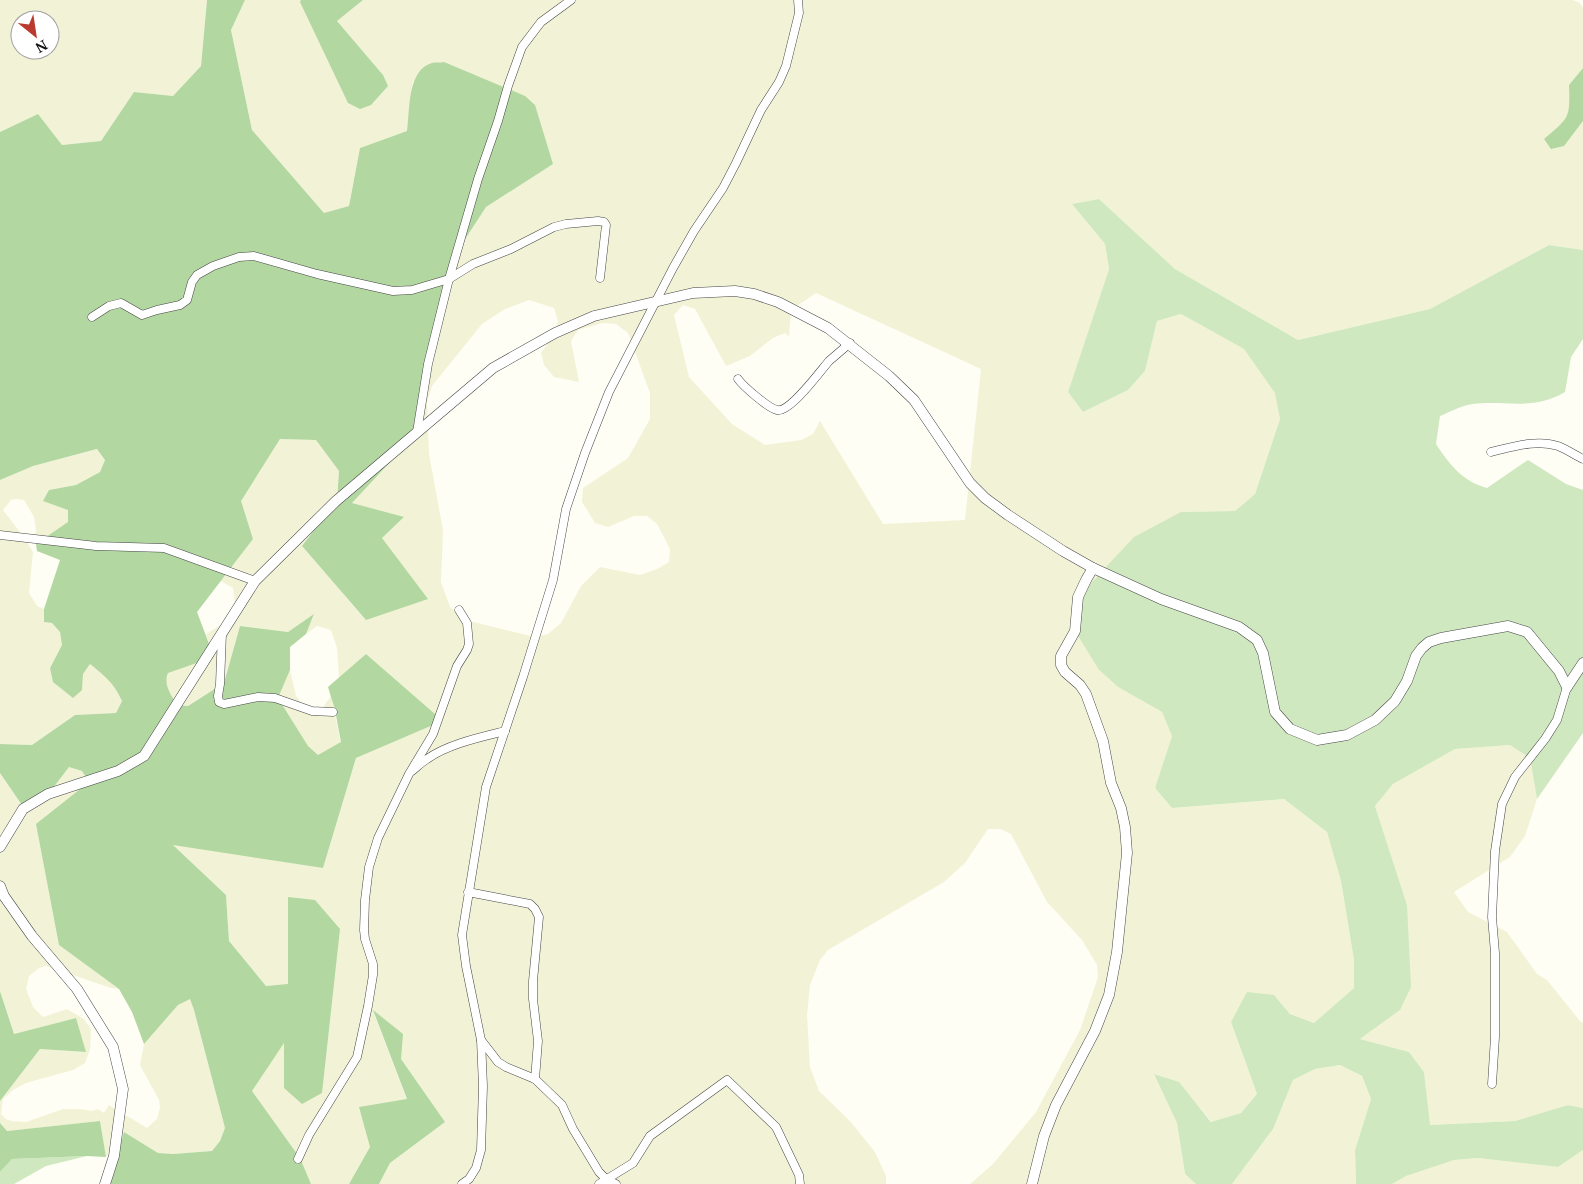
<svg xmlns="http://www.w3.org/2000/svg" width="1583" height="1184" font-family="'Noto Serif',serif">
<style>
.farmland{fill:#f2f3d6;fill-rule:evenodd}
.green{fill:#cfe8bf}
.forest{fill:#b2d7a0}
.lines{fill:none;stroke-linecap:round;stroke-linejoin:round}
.minor-casing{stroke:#444;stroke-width:9}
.tertiary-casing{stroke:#444;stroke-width:11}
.minor{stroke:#fff;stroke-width:8}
.tertiary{stroke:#fff;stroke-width:10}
</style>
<rect width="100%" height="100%" fill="#fefef5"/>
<g class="farmland">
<path d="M0 0H207L201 66 173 96 134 92 101 141 62 145 38 114 0 132ZM20 20H50V50H20Z"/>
<path d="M245 0H301V2L383 75 337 21 363 0H1573L1580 3 1583 8V68L1569 85 1570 111 1563 122 1545 139 1564 146 1583 121V250L1549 245 1430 309 1298 340 1175 269 1099 199 1072 204 1105 244 1109 269 1068 392 1083 412 1128 390 1145 371 1157 321 1181 314 1244 349 1276 393 1280 419 1255 494 1235 511 1181 512 1099 670 1118 687 1162 712 1172 736 1155 788 1172 808 1284 799 1327 832 1341 881 1354 960V988L1314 1023 1290 1014 1274 995 1231 1022 1257 1094 1241 1113 1212 1122 1179 1083 1154 1074 1177 1123 1185 1174 1196 1184H970L993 1164 1036 1112 1080 1030 1098 977 1097 965 1082 940 1047 902 1011 834 1000 829H988L965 863 944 882 828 950 820 960 810 985 807 1015 810 1067 819 1091 850 1121 875 1152 886 1176V1184H379L390 1163 445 1122 401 1059 373 1011 407 1100 370 1147 349 1184H311L300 1158 252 1091 284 1042 288 985 266 986 229 941 226 895 172 844 323 868 356 758 440 722 366 654 339 678 337 648 331 630 317 626 306 634 314 615 288 632 240 626 224 683 188 706 177 705 166 686V679L168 673 214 657 206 634 231 619 235 603 233 588 221 581 253 539 240 501 280 439 316 440 339 471 337 500 302 546 365 619 427 599 382 538 403 518 352 503 419 431 430 362 460 247 486 207 553 164 413 81 407 131 360 148 349 206 324 213 252 130 231 30ZM816 293 981 369 965 520 883 524 820 421 813 434 801 440 765 445 732 424 689 377 674 315 683 305 695 309 726 366 750 356 773 338 785 333 789 337 791 310ZM529 300 554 308 558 321 555 333 541 353 544 365 554 377 579 382 571 341 578 330 603 323 616 324 628 333 650 393V419L628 458 583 488 582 502 595 523 608 527 634 516H647L657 524 670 549 669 562 657 569 640 575 600 567 581 586 561 623 548 634 535 637 465 620 450 607 441 582 443 530 429 454 427 402 432 386 482 324 505 309Z"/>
<path d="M98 449 105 460 100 472 76 485 49 490 68 510V523L46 537H35L36 530 34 517 24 500 17 499 11 500 3 510 23 536 33 552 29 593 37 606 44 609V622L52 623 60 632 62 645 50 668 82 690 83 674 90 664 110 680 117 690 122 701 116 713 75 715 32 745 0 744V480L33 466Z"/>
<path d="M290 670 296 696 306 709 320 711 331 696 341 743 318 755 308 746 278 698Z"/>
<path d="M1510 745 1530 758 1537 799 1525 836 1510 857 1454 892 1468 912 1507 932 1537 974 1547 980 1580 1021 1583 1023V1108L1568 1105 1515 1121 1429 1125 1424 1072 1409 1052 1360 1039 1400 1010 1407 905 1375 806 1393 784 1455 749Z"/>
<path d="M69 767 82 771 89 782 59 945 119 989 111 988 46 966 39 968 29 976 26 989 33 1007 43 1017 67 1009 84 1019 91 1030 90 1050 85 1063 73 1070 26 1083 13 1090 3 1099 1 1114 6 1119 12 1121 26 1122 63 1109H80L92 1111 98 1109 104 1113 109 1105 147 1128 157 1119 160 1107 159 1100 140 1065 144 1044 178 1005 190 998 194 1010 225 1128 220 1141 212 1151 173 1154 158 1153 124 1132 106 1157 100 1121 7 1131 0 1123V1101L40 1049 85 1052 76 1018 14 1034 0 991V773L24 808 50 792Z"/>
<path d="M1340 1065 1362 1076 1371 1099 1355 1150 1356 1184H1232L1273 1129 1293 1080 1315 1069Z"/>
<path d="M1583 1150V1184H1392L1406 1176 1453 1160 1478 1158 1558 1167Z"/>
</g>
<g class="green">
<path d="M1099 199 1175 269 1298 340 1430 309 1549 245 1583 250V339L1571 357 1565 392C1533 411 1507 400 1473 404 1462 405 1450 412 1440 416L1436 444C1450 465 1462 481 1487 488L1528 460 1566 484 1583 490V733L1537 799 1530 758 1510 745 1455 749 1393 784 1375 806 1407 905 1411 987 1400 1010 1360 1039 1409 1052 1424 1072 1430 1125 1515 1121 1568 1105 1583 1108V1150L1558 1167 1478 1158 1454 1160 1406 1176 1392 1184H1356L1355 1150 1371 1099 1362 1076 1340 1065 1315 1069 1293 1080 1273 1129 1232 1184H1196L1185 1174 1177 1123 1154 1074 1179 1082 1211 1122 1241 1113 1257 1094 1231 1022 1247 992 1274 995 1290 1014 1314 1023 1354 988V960L1341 881 1327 832 1284 799 1172 808 1155 788 1172 736 1162 712 1118 687 1099 670 1075 631 1078 597 1134 537 1181 512 1235 511 1255 494 1280 419 1275 393 1244 349 1181 314 1157 321 1145 371 1128 390 1083 412 1068 392 1109 269 1105 244 1072 204Z"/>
<path d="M87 1156 46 1166 14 1184H0V1172L12 1159Z"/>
</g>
<g class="forest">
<path d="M207 0H245L231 30 252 130 324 213 349 206 360 148 407 131C410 110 407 70 432 63 435 62 440 63 444 62L525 96 535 105 553 164 486 207 460 247 430 362 419 431 352 503 404 517 382 538 428 599 366 620 302 546 337 500 339 471 316 440 280 439 241 501 253 539 197 612 214 657 168 673C163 685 171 694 177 705L188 706 224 683 240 626 288 632 314 614 306 634 290 647V670L278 698 308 746 318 755 341 742 335 710 328 687 366 654 436 715 440 722 356 758 323 868 173 845 226 895 229 941 266 986 288 984V897L315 900 340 929 322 1093 302 1104 284 1088V1043L252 1091 300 1158 311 1184H108L124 1132 158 1153 173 1154 212 1151 220 1141 225 1128 194 1010 190 999 178 1005 144 1044 132 1012 119 989 59 945 36 824 89 782 82 771 69 767 50 792 24 808 0 773V744L32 745 75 715 116 713 122 701C114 683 106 677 90 664L83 674 82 690 73 698 53 682 50 668 62 645 60 632 52 623 44 622V609L60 560 37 551 35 537H46L68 522V510L43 501 49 490 76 485 100 472 105 460 97 449 33 466 0 480V132L38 114 62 145 101 141 134 92 173 96 201 66Z"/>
<path d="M301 0H363L337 21 383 75 388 86 371 105 360 109 348 103 300 2Z"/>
<path d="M1583 68V121L1564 146 1551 149 1544 139C1570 117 1570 118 1569 85Z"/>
<path d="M0 991 14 1034 76 1018 86 1052 40 1049 0 1101Z"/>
<path d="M373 1010 403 1034 401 1059 445 1122 390 1163 379 1184H349L370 1147 359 1107 407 1099Z"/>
<path d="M100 1121 106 1157 87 1156 12 1159 0 1172V1123L7 1131Z"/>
</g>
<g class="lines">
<defs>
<g id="minor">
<path d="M92 317 109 306 121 303 142 315 157 310 180 305 187 300 192 282 197 275 213 266 239 257 254 256 317 274 393 291 412 290 449 279 473 264 511 249 554 227 566 224 598 221 604 222 606 225 600 278"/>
<path d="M738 379C743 386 768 408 777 410 790 413 821 370 829 361 836 355 843 349 850 343"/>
<path d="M417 432 428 364 449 279 478 179 498 121 508 86 522 47 541 22 571 0"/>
<path d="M1491 452C1513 447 1536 439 1558 446 1566 449 1575 455 1583 459"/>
<path d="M0 535 96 546 164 548 255 581"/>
<path d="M222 633 220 684 218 696 219 702 224 704 258 697 275 698 312 711 333 712"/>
<path d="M412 771C417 767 422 762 427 759 448 744 481 737 505 731"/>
<path d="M468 892 530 904 535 909 539 917 533 981V999L538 1041 535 1079"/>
<path d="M481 1040 498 1062 506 1067 535 1079 562 1105 573 1129 599 1172 606 1179 616 1184"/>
<path d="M1492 1084 1495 1037V953L1492 917 1495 851 1502 804 1515 777 1545 739 1557 720 1567 687"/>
<path d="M298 1159 309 1135 357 1057 368 1006 373 975V964L365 939 364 930 365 900 369 867 378 838 409 774 433 734 457 666 467 650 469 644 467 623 459 610"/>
<path d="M462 1184 469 1179 476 1168 481 1150 483 1086 481 1040 466 966 462 935 486 787 523 677 553 580 566 509 585 453 609 392 673 268 694 231 723 188 736 163 761 110 779 82 786 66 799 13 798 0"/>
<path d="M599 1184 633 1163 650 1136 727 1080 776 1127 799 1175 800 1184"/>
</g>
<g id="tertiary">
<path d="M1567 687 1583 663"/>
<path d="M0 847 23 809 48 794 118 771 144 756 255 581 336 501 493 368 555 333 594 316 693 293 735 291 754 294 778 302 828 328 889 376 914 400 970 483 985 498 1008 515 1063 551 1093 568 1161 599 1239 627 1257 640 1263 653 1275 712 1290 729 1317 740 1347 735 1375 720 1395 701 1407 681 1416 656 1422 648 1429 642 1441 638 1508 626 1527 632 1559 671 1567 687"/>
<path d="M0 886 4 896 32 936 77 989 113 1047 123 1089 114 1156 105 1184"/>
<path d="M1032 1184 1044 1136 1056 1105 1095 1031 1109 995 1117 952 1127 853 1125 827 1121 808 1111 783 1103 741 1086 694 1080 685 1065 672 1061 665V656L1075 631 1078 597 1086 580 1093 568"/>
</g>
</defs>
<use href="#minor" class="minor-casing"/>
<use href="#tertiary" class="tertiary-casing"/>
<use href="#minor" class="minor"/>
<use href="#tertiary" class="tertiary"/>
</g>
<g transform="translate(35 35) rotate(150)"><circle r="24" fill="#ffffff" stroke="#a0a0a0"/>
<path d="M0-4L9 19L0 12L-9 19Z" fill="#b93b30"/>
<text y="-8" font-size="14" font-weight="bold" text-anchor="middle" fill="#111111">N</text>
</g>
</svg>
